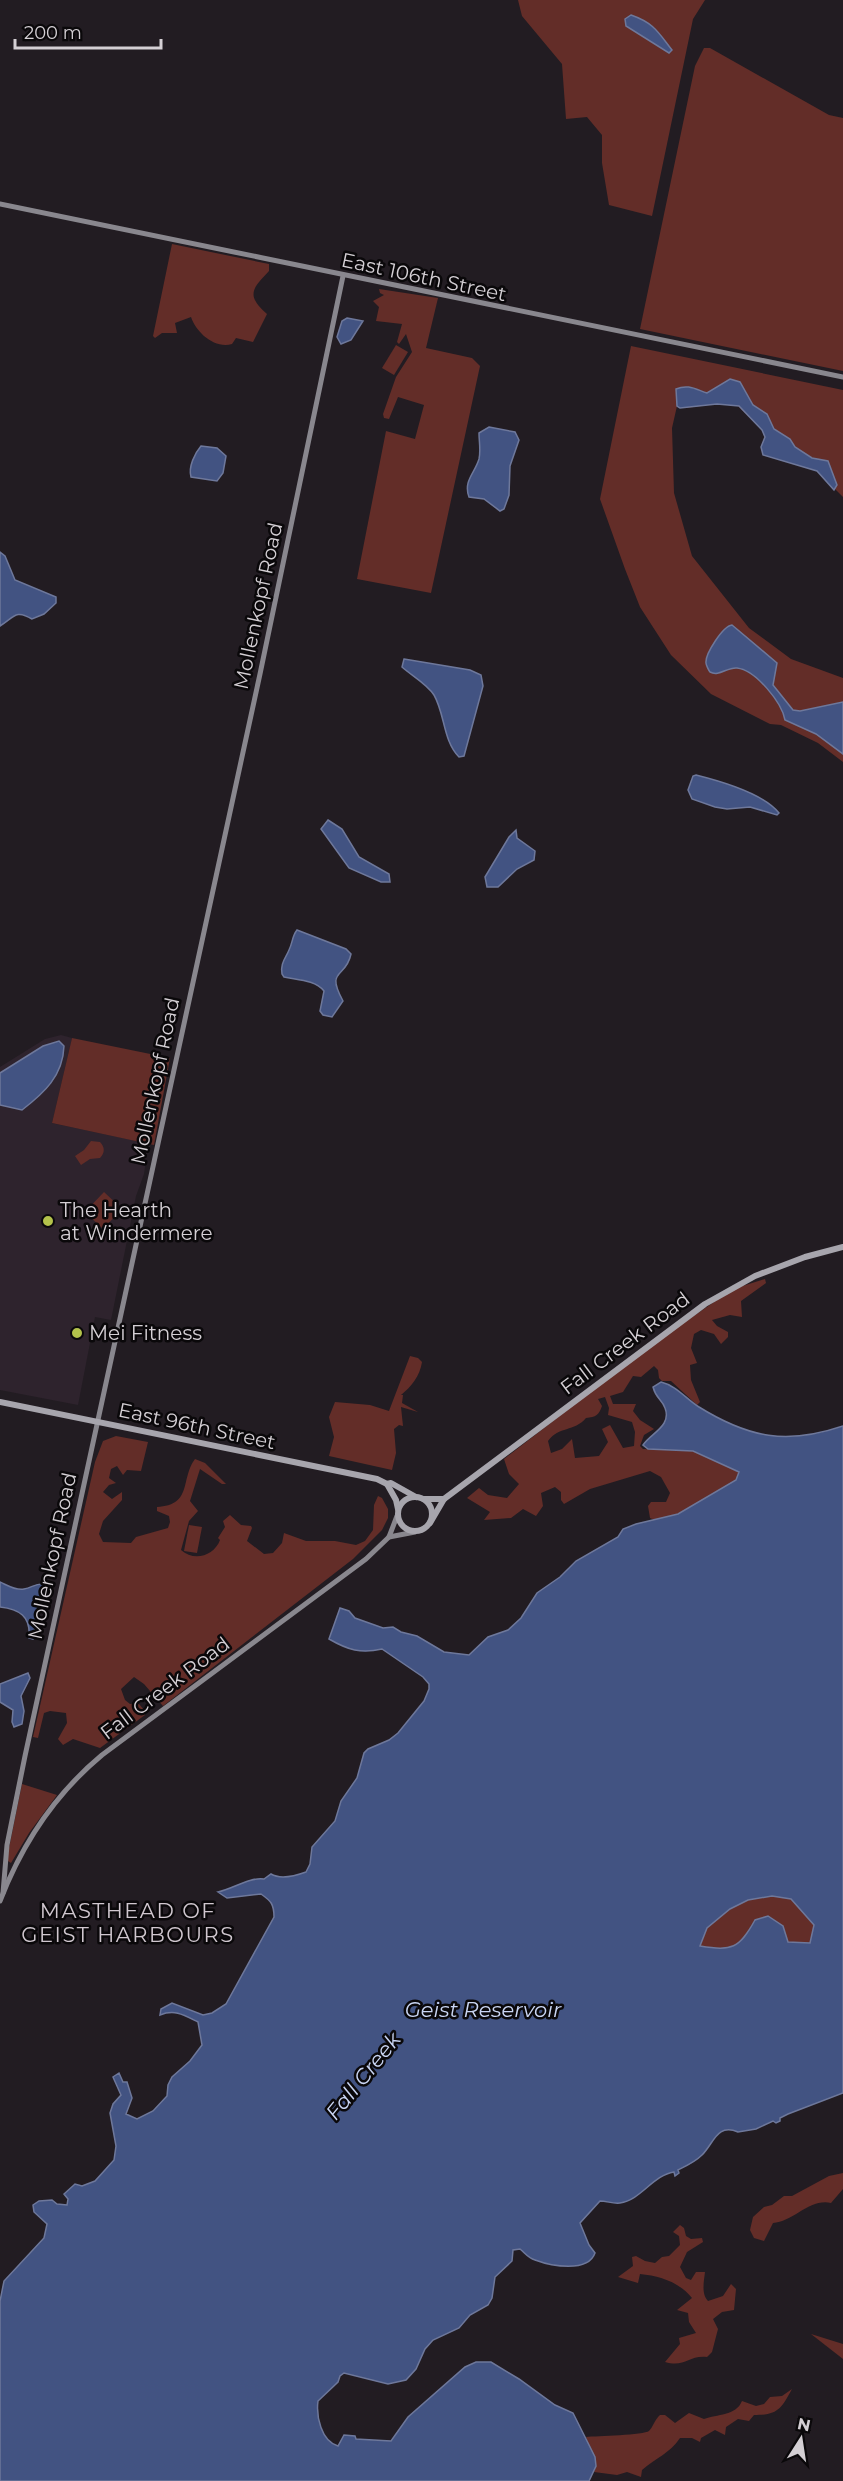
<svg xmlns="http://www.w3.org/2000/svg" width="843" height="2481" font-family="Montserrat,sans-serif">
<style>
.built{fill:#2e232d}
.green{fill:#632d28;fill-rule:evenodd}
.water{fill:#425382;stroke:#6e789b;stroke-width:1.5;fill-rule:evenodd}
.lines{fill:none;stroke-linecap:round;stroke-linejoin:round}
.secondary{stroke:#89878e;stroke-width:5}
.primary{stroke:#a7a5ad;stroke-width:6}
.poi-dot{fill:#b3c24b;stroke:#0a080a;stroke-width:2}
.labels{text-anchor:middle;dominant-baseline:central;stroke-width:5;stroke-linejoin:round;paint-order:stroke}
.street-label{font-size:20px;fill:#d4cfd4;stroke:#0a080a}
.poi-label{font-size:20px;fill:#d4cfd4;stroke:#0a080a;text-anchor:start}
.neighbourhood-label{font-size:21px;letter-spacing:1.5px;fill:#d0c7cf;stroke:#0a080a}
.water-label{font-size:21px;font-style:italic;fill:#cad6f4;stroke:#0a080a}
</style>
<rect width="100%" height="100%" fill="#221c22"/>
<path class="built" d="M61 1035 72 1038 52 1123 151 1144 147 1153 144 1174 136 1196 111 1320 95 1317 78 1405 0 1390V1067L45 1039Z"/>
<g class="green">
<path d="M518 0H705L693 19 652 216 609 205 602 163V135L587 117 566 119 562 64 522 16Z"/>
<path d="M704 48H710L829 115 843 118V371L640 329 695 66Z"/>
<path d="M172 244 269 264V271C253 288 245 295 267 314L253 342 236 338 232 344C214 349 196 332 191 317L175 323 177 333H162L155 338 153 336Z"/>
<path d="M379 289 438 298 426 348 472 358 480 366 431 593 357 579 386 431 415 439 424 405 398 397 389 419 384 418 383 414 396 377 412 352 406 334 399 344 397 342 402 324 376 321 379 307 373 301 384 295 380 293Z"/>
<path d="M396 345 408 352 394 375 382 368Z"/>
<path d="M631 346 843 390V497L817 471 763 455 761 447 765 437 762 430 738 406 717 404 686 408 677 406 672 428 674 493 692 556 749 628 791 659 843 678V762L818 743 781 725 770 724 711 694 671 655 640 607 625 569 600 499Z"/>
<path d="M72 1038 170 1058 154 1145 52 1123Z"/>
<path d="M91 1141 100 1142C105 1147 105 1153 100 1158L90 1159 81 1165 75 1156 84 1150Z"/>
<path d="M104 1192 122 1209 103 1229 85 1212Z"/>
<path d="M765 1279 766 1283 741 1301 742 1317 730 1315 712 1320 717 1326 728 1332V1337L721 1344 714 1334 701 1330 694 1334 691 1348 697 1363 690 1365 691 1380 700 1402 697 1405 671 1381H662L659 1378 658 1370 654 1366 641 1377 633 1376 623 1392 610 1396 613 1404H636L633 1411 640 1420 654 1429 644 1435 640 1446 643 1449 693 1451 739 1472 736 1480C718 1491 669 1527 650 1518L648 1506 651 1502H666L670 1493 661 1477 650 1471 590 1489 564 1504 561 1500V1492L555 1487 541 1493 543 1506 536 1516 523 1509 511 1518 484 1520 490 1512 467 1498 479 1488 488 1495 507 1498 519 1484 509 1474 504 1459 650 1346 733 1289ZM605 1397 609 1408 608 1415 632 1422 635 1432 634 1446 623 1448 610 1425 602 1429 608 1442 599 1456 575 1458 572 1439 562 1449 551 1453 548 1441C559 1426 574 1432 586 1418 596 1417 599 1415 602 1406L598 1399Z"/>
<path d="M410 1356 418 1358 422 1362C420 1376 411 1387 401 1395H403L402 1403 418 1412 401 1407 403 1426 399 1425 394 1429 396 1453 392 1470 329 1456 334 1437 329 1417 335 1402 370 1405 389 1411Z"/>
<path d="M116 1436 148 1442 141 1471 127 1470 123 1475 117 1466 111 1469 109 1478 116 1483 109 1485 103 1492 112 1499 122 1492V1500L103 1521 99 1534 103 1542 131 1543 136 1537 168 1528 170 1522 169 1516 157 1511V1507C193 1505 180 1479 195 1459L205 1463 226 1484H222L200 1469 190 1501 198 1511 189 1521 181 1550C194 1562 214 1556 220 1540L218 1538 225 1527 223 1521 230 1515 241 1525 251 1526 252 1528 247 1541 264 1554 273 1553 282 1543 284 1533 306 1541H335L356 1545 365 1541 373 1530 374 1505 378 1496 382 1498 388 1509V1518L382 1530 353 1559 163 1706 144 1684 134 1677 121 1689 125 1700 130 1704 138 1703 145 1711V1715L100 1748 73 1739 63 1745 58 1739 67 1723 66 1713 50 1711 44 1713 38 1738 33 1737 95 1462 103 1441Z"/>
<path d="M189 1525 202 1527 197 1553 184 1551Z"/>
<path d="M22 1784 57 1795 29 1833 11 1863 8 1861V1853Z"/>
<path d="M772 1896 791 1899 815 1925 810 1943 788 1942 755 1920C737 1951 733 1950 700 1947L707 1928 730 1909 748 1900Z"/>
<path d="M843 2173V2189L831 2203C810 2198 793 2222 773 2223L764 2241 754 2238 750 2230 753 2217 764 2207 772 2205 784 2196H792L829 2176Z"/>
<path d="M680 2225 684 2228 686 2236 691 2239 702 2238 703 2242 687 2252 680 2267 686 2278 691 2280 696 2272H705C704 2281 701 2294 708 2301L723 2296 731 2284 736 2289 734 2310 722 2312 713 2319 718 2329 712 2352 707 2357C688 2355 685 2368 665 2362L680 2344 679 2338 696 2333 689 2322 688 2313 677 2310 692 2298C679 2282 660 2276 640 2274L638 2283 618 2277 633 2266 632 2257 636 2256 645 2261 655 2263 662 2257 669 2256 680 2245 679 2236 673 2232Z"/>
<path d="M811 2334 843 2344V2359Z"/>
<path d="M792 2389C781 2409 778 2415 754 2415L749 2421 738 2419 726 2427 725 2435 715 2430 701 2438 700 2442 692 2438H680C670 2453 656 2458 642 2470L641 2477 627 2472 617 2475 594 2472 596 2466 586 2437C597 2436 644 2435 649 2431 653 2427 655 2419 660 2415H665L675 2423 689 2413 704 2419C717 2414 736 2416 742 2401L756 2406 764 2404 770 2397 782 2396Z"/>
</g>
<g class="water">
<path d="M631 15C654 23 658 32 672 50L669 53 626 26 625 19Z"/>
<path d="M347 318 363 321 351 340 341 344 337 337 342 321Z"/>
<path d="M730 379 740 382 753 405 767 414 774 429 790 439 795 447 812 458 828 461 837 485 834 490 817 471 763 455 761 447 765 437 762 430 739 406 717 404 680 408 677 406 676 389C688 384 695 389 707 393Z"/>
<path d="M489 427 515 432 519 440 510 466 509 495 504 509 500 511 484 499 469 497C463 481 475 473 479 459 481 450 479 442 479 433Z"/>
<path d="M201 446 217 448 226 456 223 473 217 481 191 477C188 467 195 453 201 446Z"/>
<path d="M0 552 5 556 15 580 56 597V603L44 614 32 619C16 609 14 617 0 626Z"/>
<path d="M732 625 777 663 773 685 793 710 800 711 843 702V754L816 734 785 720C782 703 756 670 737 668 727 667 719 677 710 672 709 671 706 665 706 663 705 654 723 626 732 625Z"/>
<path d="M404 659 470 670 481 675 483 686 464 756 459 757C443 741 445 714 434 695 427 684 412 676 402 667Z"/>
<path d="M696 775C720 781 763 793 779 813L777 815 750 807 727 809 715 807 692 799 688 790 693 776Z"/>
<path d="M328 820 342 829 359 857 389 874 390 882H381L349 868 321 829Z"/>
<path d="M516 830 517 838 535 851 534 860 517 869 498 887H487L485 877 509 837Z"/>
<path d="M297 930 346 949 351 954C346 979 325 968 343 1001L332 1017 323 1015 320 1011 324 991C315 980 298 980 284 977L282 974C280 963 286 958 289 950 293 942 292 936 297 930Z"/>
<path d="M59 1041 64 1046C63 1076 44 1093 22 1110L0 1105V1073L43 1046Z"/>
<path d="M661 1382C677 1386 685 1398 699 1407 749 1438 787 1445 843 1426V2093L788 2114 780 2118V2121L776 2123 773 2121 756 2129 738 2132C717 2123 714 2143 702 2155 695 2162 686 2166 678 2170L679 2173 675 2176 674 2172C653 2175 641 2200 620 2203 613 2204 607 2201 600 2201L580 2223 589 2245 595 2253C588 2273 551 2266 535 2260 528 2258 525 2253 520 2249L513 2250 512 2261 495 2277 492 2298 488 2305 470 2315 459 2328 433 2340 425 2349 416 2369 406 2380 388 2384 344 2373 340 2376 338 2382 318 2401C316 2416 321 2441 338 2446L344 2435 355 2436 356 2439 391 2441 408 2417 465 2367 476 2362H491L519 2379 555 2405 573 2413 595 2457 596 2466 589 2481H0V2301L4 2281 44 2238 47 2224 34 2212 33 2205 39 2201 52 2200 57 2204 67 2205 68 2199 64 2194 75 2184 82 2186 95 2181 114 2160 116 2146 110 2113 113 2104 121 2095 113 2077 119 2073 123 2082H127L132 2098 126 2114 137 2119 153 2111 167 2096 168 2085 172 2077 190 2061 202 2045 198 2022C184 2015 175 2009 160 2015L161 2009 172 2003 203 2015 212 2013 226 2004 274 1917C274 1904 271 1901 261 1894L227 1898 218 1892C233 1889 249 1877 264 1879L271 1874C281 1880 295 1876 306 1872L310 1864 312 1847 335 1821 341 1801 357 1778 364 1753 368 1749 389 1740 398 1733 424 1701 429 1689V1684L423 1677 382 1649C361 1654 348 1650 329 1639L340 1608 349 1611 355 1618 383 1628 393 1627 401 1632 417 1636 444 1652 469 1655 488 1637 508 1630 521 1618 537 1593 560 1577 576 1561 618 1537 623 1529 636 1524 678 1514 736 1480 739 1472 693 1451 648 1449 643 1445C651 1433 672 1426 665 1408 662 1399 656 1399 653 1387ZM772 1896 791 1899 814 1925 810 1943 788 1942 783 1926 768 1916 755 1920C739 1949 732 1951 700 1946L707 1928 730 1909 748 1900Z"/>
<path d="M0 1582C7 1585 16 1591 24 1589 32 1588 35 1583 44 1584L33 1639 29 1638C31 1616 19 1609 0 1607Z"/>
<path d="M28 1673 30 1678 21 1696 24 1711 22 1724 14 1727 12 1722 13 1710 0 1702V1684Z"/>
</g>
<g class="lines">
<g class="secondary">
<path d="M0 204 843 377"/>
<path d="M389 1537 415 1532"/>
<path d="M3 1893 7 1845 25 1756 260 674 343 276"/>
<path d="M0 1901C22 1844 55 1794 102 1755L366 1559 389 1537 397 1516"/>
</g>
<g class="primary">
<path d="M0 1402 377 1479 387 1484 391 1483 416 1497"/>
<path d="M387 1484 396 1500 398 1509"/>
<circle cx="415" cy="1514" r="17"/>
<path d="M424 1499H444"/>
<path d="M430 1523 444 1499 705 1304 755 1276 805 1257 843 1247"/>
</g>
</g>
<g class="poi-dot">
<circle cx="48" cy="1221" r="6"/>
<circle cx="77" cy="1333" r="6"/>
</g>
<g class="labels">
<g class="street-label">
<text transform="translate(424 277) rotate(12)">East 106th Street</text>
<text transform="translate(258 606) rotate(-78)">Mollenkopf Road</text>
<text transform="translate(155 1081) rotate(-78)">Mollenkopf Road</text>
<text transform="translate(625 1343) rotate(-37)">Fall Creek Road</text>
<text transform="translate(197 1426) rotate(12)">East 96th Street</text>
<text transform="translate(52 1556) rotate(-78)">Mollenkopf Road</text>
<text transform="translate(165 1688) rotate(-37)">Fall Creek Road</text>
</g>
<g class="poi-label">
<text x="60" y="1210">The Hearth<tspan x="60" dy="23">at Windermere</tspan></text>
<text x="89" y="1333">Mei Fitness</text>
</g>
<g class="neighbourhood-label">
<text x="128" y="1910">MASTHEAD OF<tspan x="128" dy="24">GEIST HARBOURS</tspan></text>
</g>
<g class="water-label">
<text x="483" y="2009">Geist Reservoir</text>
<text transform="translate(363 2076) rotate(-51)">Fall Creek</text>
</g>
</g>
<g transform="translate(801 2439) rotate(12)" stroke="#0a080a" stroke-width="4.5" paint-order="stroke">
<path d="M0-4.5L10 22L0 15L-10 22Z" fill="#d4cfd4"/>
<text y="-9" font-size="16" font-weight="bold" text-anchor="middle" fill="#d4cfd4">N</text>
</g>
<path d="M15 39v9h146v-9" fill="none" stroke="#d4cfd4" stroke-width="3"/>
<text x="24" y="39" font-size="18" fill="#d4cfd4" stroke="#0a080a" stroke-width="4.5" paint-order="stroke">200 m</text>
</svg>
